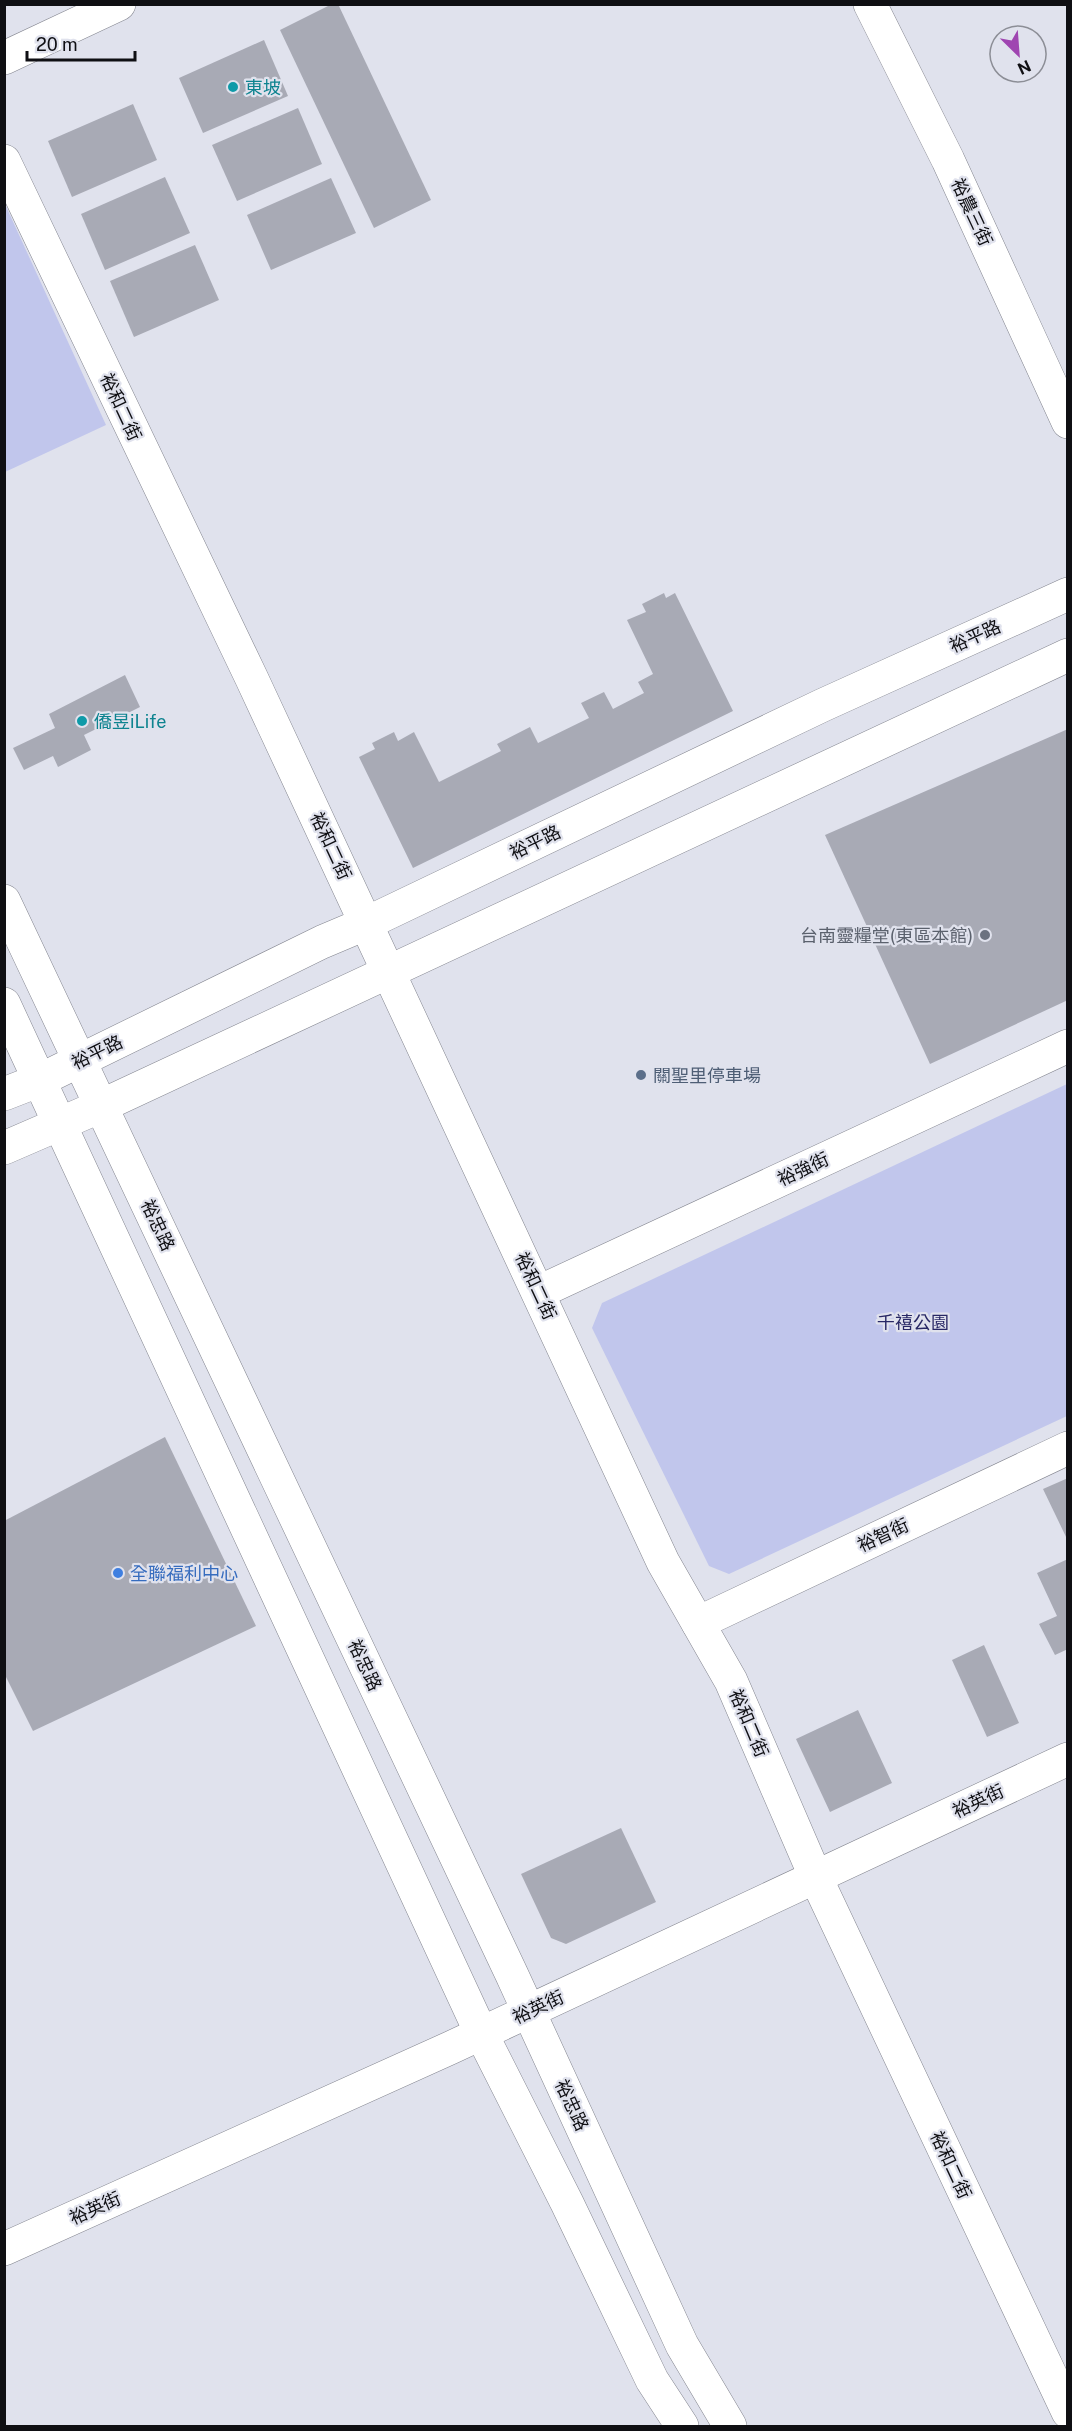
<svg xmlns="http://www.w3.org/2000/svg" width="1072" height="2431" font-family="'Public Sans','Noto Sans TC',sans-serif">
<style>
.green{fill:#c1c6ec}
.building{fill:#a8aab5}
.lines{fill:none;stroke-linecap:round;stroke-linejoin:round}
.street-casing{stroke:#83858f;stroke-width:34}
.secondary-casing{stroke:#83858f;stroke-width:34}
.street{stroke:#fff;stroke-width:33}
.secondary{stroke:#fff;stroke-width:33}
.culture-dot{fill:#0f9aa8;stroke:#e0e2ed;stroke-width:2}
.worship-dot{fill:#6b7280;stroke:#e0e2ed;stroke-width:2}
.service-dot{fill:#5c6f8a;stroke:#e0e2ed;stroke-width:2}
.shop-dot{fill:#3f7fe0;stroke:#e0e2ed;stroke-width:2}
.labels{text-anchor:middle;dominant-baseline:central;stroke-width:4.5;stroke-linejoin:round;paint-order:stroke}
.culture-label{font-size:18px;fill:#0d838f;stroke:#e0e2ed;text-anchor:start}
.street-label{font-size:18px;fill:#0f0f13;stroke:#e0e2ed}
.worship-label{font-size:18px;fill:#5b616d;stroke:#e0e2ed;text-anchor:end}
.service-label{font-size:18px;fill:#4e5e75;stroke:#e0e2ed;text-anchor:start}
.park-label{font-size:18px;fill:#282865;stroke:#e0e2ed}
.shop-label{font-size:18px;fill:#366cbe;stroke:#e0e2ed;text-anchor:start}
</style>
<rect width="100%" height="100%" fill="#e0e2ed"/>
<g class="green">
<path d="M4 202 106 425 5 472H4Z"/>
<path d="M1067 1084V1416L729 1574 709 1566 592 1328 602 1303Z"/>
</g>
<g class="building">
<path d="M332 4H338L431 200 374 228 280 30Z"/>
<path d="M264 40 288 96 203 133 179 78Z"/>
<path d="M133 104 157 160 72 197 48 141Z"/>
<path d="M298 108 322 164 237 201 212 145Z"/>
<path d="M165 177 190 233 105 270 81 214Z"/>
<path d="M331 178 356 233 271 270 247 215Z"/>
<path d="M195 245 219 300 134 337 110 281Z"/>
<path d="M664 593 666 598 675 593 733 711 413 868 359 757 375 749 372 743 394 732 398 741 414 732 439 782 501 751 497 744 530 727 538 743 589 718 581 703 604 692 613 709 644 693 638 682 653 674 627 620 646 612 642 604Z"/>
<path d="M125 675 140 707 84 735 91 750 58 767 53 756 24 770 13 748 55 728 49 714Z"/>
<path d="M1068 729V1000L930 1064 825 835Z"/>
<path d="M165 1437 256 1626 33 1731 4 1673V1521Z"/>
<path d="M1068 1478V1541L1043 1489Z"/>
<path d="M1068 1559V1649L1055 1655 1039 1624 1057 1616 1037 1573Z"/>
<path d="M984 1645 1019 1723 987 1737 952 1660Z"/>
<path d="M858 1710 892 1783 830 1812 796 1739Z"/>
<path d="M621 1828 656 1902 566 1944 551 1938 521 1874Z"/>
</g>
<g class="lines">
<defs>
<g id="street">
<path d="M870 4 948 160 1068 422"/>
<path d="M4 58 119 4"/>
<path d="M4 161 252 679 663 1562 731 1681 816 1878 1068 2412"/>
<path d="M4 1094 40 1080 322 942 367 923 823 705 1068 594"/>
<path d="M4 1148 101 1106 1068 655"/>
<path d="M539 1292 1068 1046"/>
<path d="M698 1623 1068 1448"/>
<path d="M4 2249 450 2048 1068 1759"/>
</g>
<g id="secondary">
<path d="M4 901 512 1975 682 2345 730 2426"/>
<path d="M4 1004 481 2033 567 2203 652 2380 682 2426"/>
</g>
</defs>
<use href="#street" class="street-casing"/>
<use href="#secondary" class="secondary-casing"/>
<use href="#street" class="street"/>
<use href="#secondary" class="secondary"/>
</g>
<g class="culture-dot">
<circle cx="233" cy="87" r="6"/>
<circle cx="82" cy="721" r="6"/>
</g>
<circle class="worship-dot" cx="985" cy="935" r="6"/>
<circle class="service-dot" cx="641" cy="1075" r="6"/>
<circle class="shop-dot" cx="118" cy="1573" r="6"/>
<g class="labels">
<g class="culture-label">
<text x="245" y="87">東坡</text>
<text x="94" y="721">僑昱iLife</text>
</g>
<g class="street-label">
<text transform="translate(972 212) rotate(65)">裕農三街</text>
<text transform="translate(121 407) rotate(65)">裕和二街</text>
<text transform="translate(975 636) rotate(-24)">裕平路</text>
<text transform="translate(535 842) rotate(-26)">裕平路</text>
<text transform="translate(331 846) rotate(65)">裕和二街</text>
<text transform="translate(97 1052) rotate(-26)">裕平路</text>
<text transform="translate(803 1169) rotate(-25)">裕強街</text>
<text transform="translate(158 1225) rotate(65)">裕忠路</text>
<text transform="translate(536 1286) rotate(65)">裕和二街</text>
<text transform="translate(883 1535) rotate(-25)">裕智街</text>
<text transform="translate(365 1665) rotate(65)">裕忠路</text>
<text transform="translate(749 1723) rotate(67)">裕和二街</text>
<text transform="translate(978 1801) rotate(-25)">裕英街</text>
<text transform="translate(538 2007) rotate(-25)">裕英街</text>
<text transform="translate(572 2105) rotate(65)">裕忠路</text>
<text transform="translate(951 2165) rotate(65)">裕和二街</text>
<text transform="translate(95 2208) rotate(-24)">裕英街</text>
</g>
<g class="worship-label">
<text x="973" y="935">台南靈糧堂(東區本館)</text>
</g>
<g class="service-label">
<text x="653" y="1075">關聖里停車場</text>
</g>
<g class="park-label">
<text x="913" y="1322">千禧公園</text>
</g>
<g class="shop-label">
<text x="130" y="1573">全聯福利中心</text>
</g>
</g>
<rect width="1072" height="2431" fill="none" stroke="#0f0f13" stroke-width="12"/>
<g transform="translate(1018 54) rotate(155)"><circle r="28" fill="#e0e2ed" stroke="#8c8e96" stroke-width="1.5"/>
<path d="M0-4.5L10 22L0 15L-10 22Z" fill="#9f45b1"/>
<text y="-9" font-size="16" font-weight="bold" text-anchor="middle" fill="#0f0f13">N</text>
</g>
<path d="M27 51v9h108v-9" fill="none" stroke="#0f0f13" stroke-width="3"/>
<text x="36" y="51" font-size="18" fill="#0f0f13" stroke="#e0e2ed" stroke-width="4.5" paint-order="stroke">20 m</text>
</svg>
